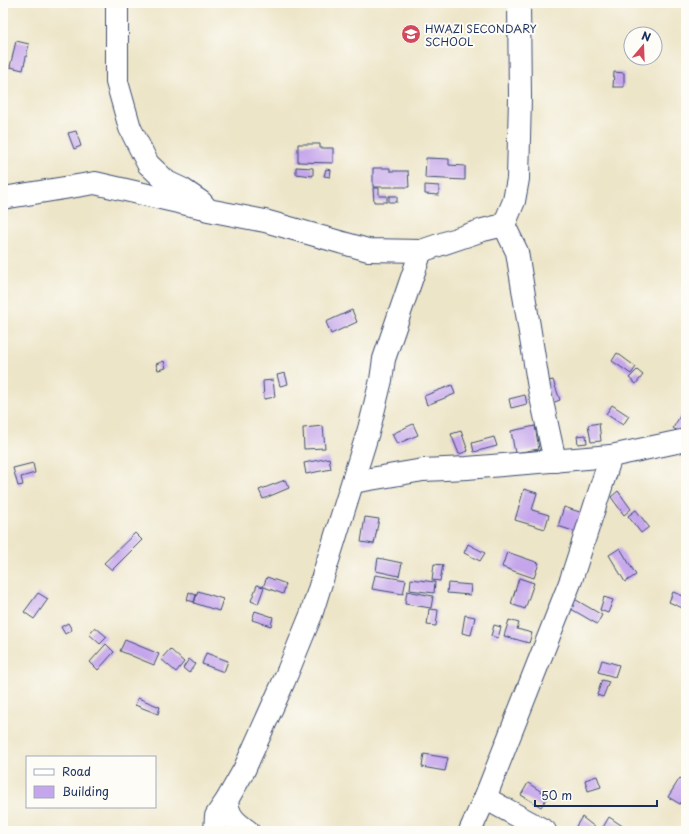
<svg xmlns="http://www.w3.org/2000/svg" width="689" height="834" font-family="'Playpen Sans',sans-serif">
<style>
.building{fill:#c5a5eb}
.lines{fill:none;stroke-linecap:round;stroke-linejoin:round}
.minor-casing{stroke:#3a4a6e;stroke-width:24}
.minor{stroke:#fff;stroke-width:22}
.labels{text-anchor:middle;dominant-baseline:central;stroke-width:4;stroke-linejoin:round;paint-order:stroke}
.poi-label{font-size:11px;fill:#1b2f5e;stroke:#fdfcf7;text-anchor:start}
</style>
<rect width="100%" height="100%" fill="#fdfcf7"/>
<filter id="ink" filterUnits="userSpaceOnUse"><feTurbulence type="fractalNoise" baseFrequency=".025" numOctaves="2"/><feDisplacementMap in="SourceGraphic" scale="8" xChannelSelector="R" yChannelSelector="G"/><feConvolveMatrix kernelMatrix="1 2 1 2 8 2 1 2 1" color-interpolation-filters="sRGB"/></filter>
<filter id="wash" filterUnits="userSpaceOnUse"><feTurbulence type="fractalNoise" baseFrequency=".012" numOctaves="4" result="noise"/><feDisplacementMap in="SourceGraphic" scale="16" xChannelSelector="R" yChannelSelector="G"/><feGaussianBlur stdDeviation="0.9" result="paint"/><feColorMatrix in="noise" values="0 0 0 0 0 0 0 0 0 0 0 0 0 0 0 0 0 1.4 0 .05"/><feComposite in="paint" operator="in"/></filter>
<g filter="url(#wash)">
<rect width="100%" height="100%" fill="#ede5c8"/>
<g id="blocks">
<g class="building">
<path d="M16 41 29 44 23 70 10 67Z"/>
<path d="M614 72 624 73V87H613Z"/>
<path d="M76 131 81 146 74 149 68 133Z"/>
<path d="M298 144H320V148H333V163L298 162Z"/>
<path d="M426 158 449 159V165L465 166V180L425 178Z"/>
<path d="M296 167 313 168V176L296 174Z"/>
<path d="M373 168H390V171H408L409 187H373Z"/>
<path d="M326 169 331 170 330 177 324 176Z"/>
<path d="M425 185 439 186V195L425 194Z"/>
<path d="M373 188H379V196H387V202H374Z"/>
<rect x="389" y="196" width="8" height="6"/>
<path d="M352 310 357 322 331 334 326 322Z"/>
<path d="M617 353 636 367 631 374 612 361Z"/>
<path d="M164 361 166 368 158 370 156 364Z"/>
<path d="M637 370 643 375 636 384 629 378Z"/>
<path d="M285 373 288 384 280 386 277 375Z"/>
<path d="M273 380 275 397 264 399 263 381Z"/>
<path d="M553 380 560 400 552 403 544 382Z"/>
<path d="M452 385 455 394 427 405 424 396Z"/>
<path d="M525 395 527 404 511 408 509 399Z"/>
<path d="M612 405 629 416 623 425 606 414Z"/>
<path d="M686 406V429L683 434 673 428Z"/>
<path d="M599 423 601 441 591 442 588 425Z"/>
<path d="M413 424 418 435 397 444 392 434Z"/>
<path d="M323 426 325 448 304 449 303 428Z"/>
<path d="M535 426 539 449 515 453 511 431Z"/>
<path d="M461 431 468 451 459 454 451 434Z"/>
<path d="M586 435 587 443 578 444 577 436Z"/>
<path d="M494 437 497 446 474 452 472 443Z"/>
<path d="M329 458 331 469 306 474 304 463Z"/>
<path d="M33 463 35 473 21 477 23 485 18 486 13 468Z"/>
<path d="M285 480 289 488 263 499 259 490Z"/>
<path d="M524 489 537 493 532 510 549 515 545 529 515 520Z"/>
<path d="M618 491 631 509 624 515 611 497Z"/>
<path d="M564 507 586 514 579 533 558 526Z"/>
<path d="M636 510 649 527 641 533 628 516Z"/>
<path d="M365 517 379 519 374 544 361 542Z"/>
<path d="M135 533 142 540 112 570 104 563Z"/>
<path d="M468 544 485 553 480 561 464 553Z"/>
<path d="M620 548 636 575 625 582 609 555Z"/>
<path d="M507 552 539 563 534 578 502 567Z"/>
<path d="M378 558 402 563 399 576 376 571Z"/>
<path d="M434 564 443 565 440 581 432 580Z"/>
<path d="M375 575 406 580 403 594 372 589Z"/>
<path d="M267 577 286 584 283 594 264 587 258 604 251 601 257 585 263 587Z"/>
<path d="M519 578 534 583 525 609 511 604Z"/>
<path d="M411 579 435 582 434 593 410 590Z"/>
<path d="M448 583 471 585 470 595 447 593Z"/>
<path d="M198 591 223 599 219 611 194 603Z"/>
<path d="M407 591 433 596 431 608 405 604Z"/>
<path d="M189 592 196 595 194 602 187 600Z"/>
<path d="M673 592 686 597 685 609 669 602Z"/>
<path d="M38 593 48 599 34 619 24 612Z"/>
<path d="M571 597 602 615 597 624 566 606Z"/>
<path d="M604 597 613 600 608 613 600 610Z"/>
<path d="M429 609 438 610 436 626 427 625Z"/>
<path d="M255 611 273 617 271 626 252 620Z"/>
<path d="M465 615 475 617 471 635 462 633Z"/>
<path d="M509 620 519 623 517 629 532 633 529 643 504 636Z"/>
<path d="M68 623 72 630 65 634 61 627Z"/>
<path d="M494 625 501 627 498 638 491 636Z"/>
<path d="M95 627 107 637 100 644 89 634Z"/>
<path d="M125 640 159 654 154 665 120 651Z"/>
<path d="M106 644 114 652 98 670 90 662Z"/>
<path d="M170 649 184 662 176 672 161 659Z"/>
<path d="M206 653 228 661 224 672 202 664Z"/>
<path d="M189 659 195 664 189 673 183 668Z"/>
<path d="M602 660 619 665 615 677 598 672Z"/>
<path d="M602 680 609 682 603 697 597 695Z"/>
<path d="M138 698 160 707 158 714 135 705Z"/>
<path d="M424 754 448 758 445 771 422 767Z"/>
<path d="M597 776 601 787 588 791 585 780Z"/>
<path d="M680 778 686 781V795L680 804 668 797Z"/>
<path d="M528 783 548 796 541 807 521 795Z"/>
<path d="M582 817 596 828 593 831H582L576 826Z"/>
<path d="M609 817 630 831H605L602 829Z"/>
</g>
</g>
</g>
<g filter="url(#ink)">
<use href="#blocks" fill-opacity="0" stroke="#3a4a6e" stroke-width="1"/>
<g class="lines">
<defs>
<g id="minor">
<path d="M117 3V82L130 128 148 164 167 182 182 189 201 202 208 210 265 221 368 250 421 251 483 230 504 225 514 201 518 179 520 97 519 3"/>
<path d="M3 198 95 183 200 207"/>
<path d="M504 225 517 252 539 388 555 461"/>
<path d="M353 482 423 470 467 468 611 456 686 440"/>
<path d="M485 798 545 831"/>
<path d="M227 800C228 816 235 822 248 831"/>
<path d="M215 831 216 816 227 800 244 770 284 681 311 615 369 429 381 380 384 359 421 251"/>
<path d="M470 831 485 798 571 580 611 456"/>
</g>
</defs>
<use href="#minor" class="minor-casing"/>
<use href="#minor" class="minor"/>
</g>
</g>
<defs>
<symbol id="school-disc" viewBox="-11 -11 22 22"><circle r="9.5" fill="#d1495b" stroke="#fdfcf7"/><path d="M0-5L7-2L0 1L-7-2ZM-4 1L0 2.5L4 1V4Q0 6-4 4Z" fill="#fff"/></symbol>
</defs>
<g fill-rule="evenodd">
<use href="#school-disc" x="400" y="23" width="22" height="22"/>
</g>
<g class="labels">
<g class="poi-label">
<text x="425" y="28">HWAZI SECONDARY<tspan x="425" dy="13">SCHOOL</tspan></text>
</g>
</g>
<rect width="689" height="834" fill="none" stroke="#fdfcf7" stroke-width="16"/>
<rect x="26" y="756" width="130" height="52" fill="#fdfcf7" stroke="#a3aaba"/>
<rect x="34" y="769" width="20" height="6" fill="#ffffff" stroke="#a3aaba"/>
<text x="62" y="776" font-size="12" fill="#1b2f5e">Road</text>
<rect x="34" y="786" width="20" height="12" fill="#c5a5eb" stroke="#a3aaba"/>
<text x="62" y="796" font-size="12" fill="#1b2f5e">Building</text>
<g transform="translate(643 46) rotate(19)"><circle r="19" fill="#fdfcf7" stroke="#a3aaba"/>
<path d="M0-3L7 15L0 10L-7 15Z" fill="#d1495b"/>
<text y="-6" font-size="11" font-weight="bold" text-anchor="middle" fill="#1b2f5e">N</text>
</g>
<path d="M535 800v6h122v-6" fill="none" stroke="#1b2f5e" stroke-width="2"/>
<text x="541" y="800" font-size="12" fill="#1b2f5e" stroke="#fdfcf7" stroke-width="3" paint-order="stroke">50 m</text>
</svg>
